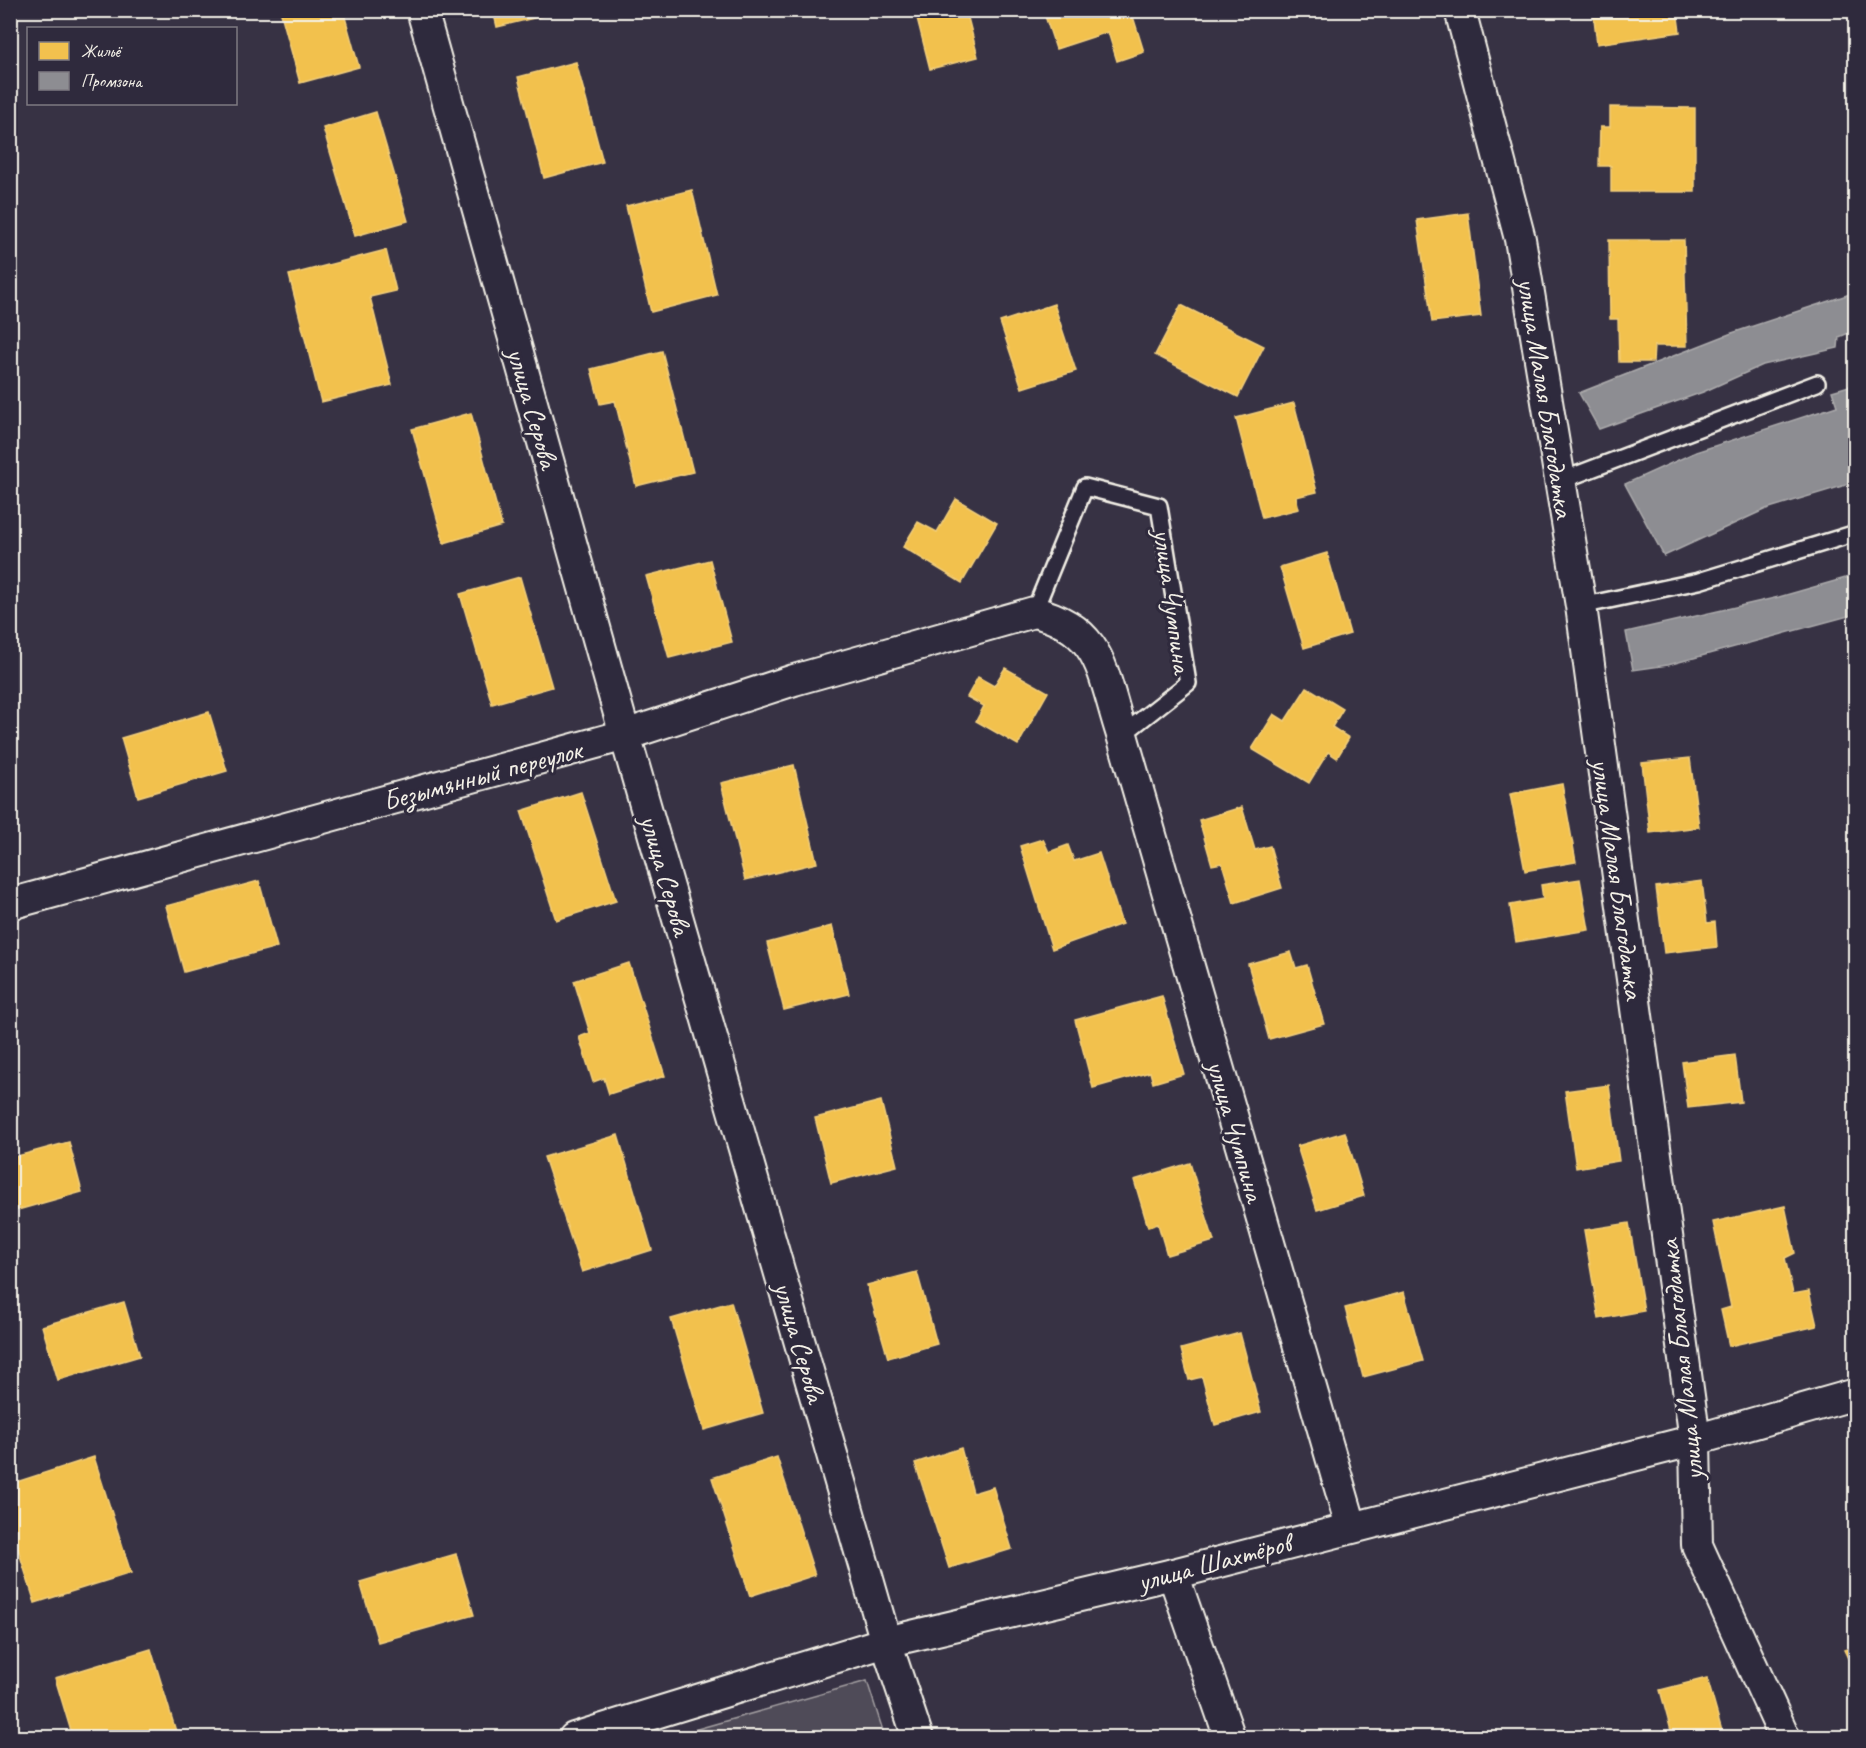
<svg xmlns="http://www.w3.org/2000/svg" width="1866" height="1748" font-family="Caveat,sans-serif">
<style>
.green{fill:#504b59;stroke:#a29ea0;stroke-width:1.5}
.homes{fill:#f2c14e;stroke:#f3cf7c;stroke-width:1.5}
.industry{fill:#8d8d92;stroke:#acabac;stroke-width:1.5}
.lines{fill:none;stroke-linecap:round;stroke-linejoin:round}
.lane-casing{stroke:#f4f1e8;stroke-width:20}
.street-casing{stroke:#f4f1e8;stroke-width:34}
.lane{stroke:#2f2a3d;stroke-width:15}
.street{stroke:#2f2a3d;stroke-width:30}
.labels{text-anchor:middle;dominant-baseline:central;stroke-width:6;stroke-linejoin:round;paint-order:stroke}
.street-label{font-size:28px;fill:#f4f1e8;stroke:#2f2a3d}
</style>
<rect width="100%" height="100%" fill="#373244"/>
<filter id="ink" filterUnits="userSpaceOnUse"><feTurbulence type="fractalNoise" baseFrequency=".0167" numOctaves="2"/><feDisplacementMap in="SourceGraphic" scale="12" xChannelSelector="R" yChannelSelector="G"/><feConvolveMatrix kernelMatrix="1 2 1 2 8 2 1 2 1" color-interpolation-filters="sRGB"/></filter>
<g filter="url(#ink)">
<path class="green" d="M867 1681 885 1737H669Z"/>
<g class="homes">
<path d="M280 10H343L359 67 300 83Z"/>
<path d="M493 10H563V11L497 27Z"/>
<path d="M948 10H966L978 57 930 69 917 18Z"/>
<path d="M1043 10H1131L1144 52 1117 61 1108 32 1056 49Z"/>
<path d="M1593 10H1677L1680 32 1597 44Z"/>
<path d="M576 62 603 162 544 178 518 77Z"/>
<path d="M1610 107 1695 108V192H1611V166H1599L1600 127H1610Z"/>
<path d="M376 112 408 221 355 236 323 128Z"/>
<path d="M692 190 717 295 651 312 626 206Z"/>
<path d="M1468 213 1481 316 1432 322 1417 220Z"/>
<path d="M1609 240H1684L1687 346H1654L1653 362H1619L1618 319H1610Z"/>
<path d="M386 250 396 291 370 297 392 385 321 402 289 275Z"/>
<path d="M1054 304 1076 371 1022 388 1000 322Z"/>
<path d="M1181 305 1264 346 1238 397 1155 355Z"/>
<path d="M662 351 693 472 636 486 615 401 600 404 591 369Z"/>
<path d="M1294 403 1317 492 1296 497 1299 509 1262 518 1236 418Z"/>
<path d="M471 413 502 526 444 543 412 429Z"/>
<path d="M956 499 997 523 962 583 903 547 918 522 937 532Z"/>
<path d="M1327 553 1350 634 1304 648 1280 567Z"/>
<path d="M710 560 732 642 669 658 646 576Z"/>
<path d="M520 577 552 687 492 704 460 594Z"/>
<path d="M1005 668 1048 692 1018 745 976 721 984 706 967 697 978 677 994 686Z"/>
<path d="M1307 687 1343 709 1332 727 1349 738 1337 758 1328 752 1309 783 1252 749 1274 714 1285 721Z"/>
<path d="M209 712 227 771 138 797 121 738Z"/>
<path d="M1690 758 1699 827 1650 833 1642 763Z"/>
<path d="M794 765 817 863 745 880 721 783Z"/>
<path d="M1562 784 1576 862 1525 871 1510 794Z"/>
<path d="M581 792 616 901 556 920 521 811Z"/>
<path d="M1242 807 1255 850 1270 846 1282 888 1234 903 1222 863 1212 865 1199 820Z"/>
<path d="M1043 839 1049 852 1068 845 1074 861 1099 853 1122 924 1052 949 1020 846Z"/>
<path d="M1580 879 1589 930 1516 942 1510 905 1543 899 1541 885Z"/>
<path d="M259 881 277 947 184 972 166 906Z"/>
<path d="M1702 881 1707 923 1715 922 1717 947 1664 953 1656 887Z"/>
<path d="M832 926 849 994 784 1010 767 943Z"/>
<path d="M1291 952 1296 968 1307 965 1324 1024 1269 1039 1248 964Z"/>
<path d="M629 963 665 1076 609 1094 604 1078 593 1082 579 1037 590 1033 574 981Z"/>
<path d="M1162 996 1184 1074 1153 1083 1150 1072 1093 1088 1075 1020Z"/>
<path d="M1735 1055 1741 1102 1688 1108 1682 1062Z"/>
<path d="M1609 1085 1619 1161 1576 1168 1565 1091Z"/>
<path d="M881 1101 897 1166 831 1183 815 1118Z"/>
<path d="M1345 1132 1364 1196 1317 1210 1297 1146Z"/>
<path d="M618 1135 652 1250 582 1272 544 1157Z"/>
<path d="M69 1142 82 1192 14 1211 10 1199V1158Z"/>
<path d="M1190 1163 1214 1241 1167 1255 1158 1224 1148 1227 1134 1180Z"/>
<path d="M1785 1206 1795 1253 1785 1258 1793 1294 1809 1291 1817 1326 1729 1346 1721 1310 1731 1307 1713 1222Z"/>
<path d="M1629 1223 1644 1311 1599 1319 1584 1230Z"/>
<path d="M917 1272 937 1344 888 1358 867 1285Z"/>
<path d="M1404 1292 1423 1361 1363 1377 1345 1308Z"/>
<path d="M124 1302 140 1356 58 1380 42 1326Z"/>
<path d="M731 1302 763 1413 704 1430 671 1319Z"/>
<path d="M1240 1333 1261 1412 1215 1425 1202 1377 1189 1380 1181 1349Z"/>
<path d="M961 1448 973 1493 993 1487 1012 1549 949 1568 915 1463Z"/>
<path d="M94 1457 131 1573 35 1603 10 1524V1484Z"/>
<path d="M777 1457 815 1575 750 1596 712 1478Z"/>
<path d="M456 1554 474 1615 378 1642 360 1582Z"/>
<path d="M1856 1646V1675L1844 1650Z"/>
<path d="M151 1649 178 1738H73L55 1678Z"/>
<path d="M1707 1678 1724 1738H1673L1660 1690Z"/>
</g>
<g class="industry">
<path d="M1856 292V330L1839 337 1838 348 1763 365 1703 392 1599 429 1579 393 1732 333Z"/>
<path d="M1856 384V482L1766 509 1664 556 1625 484 1696 452 1837 406 1832 391Z"/>
<path d="M1856 575V614L1668 665 1633 670 1626 632 1779 597Z"/>
</g>
<g class="lines">
<defs>
<g id="lane">
<path d="M1560 481 1817 383"/>
<path d="M1581 606 1699 581 1856 533"/>
<path d="M1034 612 1085 487 1159 506 1188 683 1122 735"/>
</g>
<g id="street">
<path d="M422 10 625 735 886 1642 918 1738"/>
<path d="M1460 10 1520 239 1581 606 1695 1440 1697 1545 1785 1738"/>
<path d="M10 904 625 735 794 680 1034 612C1104 629 1102 675 1122 735L1351 1526"/>
<path d="M1173 1574 1230 1738"/>
<path d="M574 1738 886 1642 1173 1574 1695 1440 1856 1394"/>
</g>
</defs>
<use href="#lane" class="lane-casing"/>
<use href="#street" class="street-casing"/>
<use href="#lane" class="lane"/>
<use href="#street" class="street"/>
</g>
</g>
<g class="labels">
<g class="street-label">
<text transform="translate(1546 398) rotate(81)">улица Малая Благодатка</text>
<text transform="translate(533 408) rotate(74)">улица Серова</text>
<text transform="translate(1173 601) rotate(82)">улица Чумпина</text>
<text transform="translate(482 775) rotate(-15)">Безымянный переулок</text>
<text transform="translate(666 875) rotate(74)">улица Серова</text>
<text transform="translate(1618 879) rotate(82)">улица Малая Благодатка</text>
<text transform="translate(1236 1131) rotate(74)">улица Чумпина</text>
<text transform="translate(800 1342) rotate(74)">улица Серова</text>
<text transform="translate(1681 1360) rotate(-96)">улица Малая Благодатка</text>
<text transform="translate(1214 1562) rotate(-15)">улица Шахтёров</text>
</g>
</g>
<rect width="1866" height="1748" fill="none" stroke="#2f2a3d" stroke-width="36"/>
<rect x="18" y="18" width="1830" height="1712" fill="none" stroke="#f4f1e8" stroke-width="2" filter="url(#ink)"/>
<rect x="27" y="27" width="210" height="78" fill="#2f2a3d" stroke="#7e7a81" stroke-width="1.5"/>
<rect x="39" y="42" width="30" height="18" fill="#f2c14e" stroke="#7e7a81" stroke-width="1.5"/>
<text x="81" y="57" font-size="18" fill="#f4f1e8">Жильё</text>
<rect x="39" y="72" width="30" height="18" fill="#8d8d92" stroke="#7e7a81" stroke-width="1.5"/>
<text x="81" y="87" font-size="18" fill="#f4f1e8">Промзона</text>
</svg>
